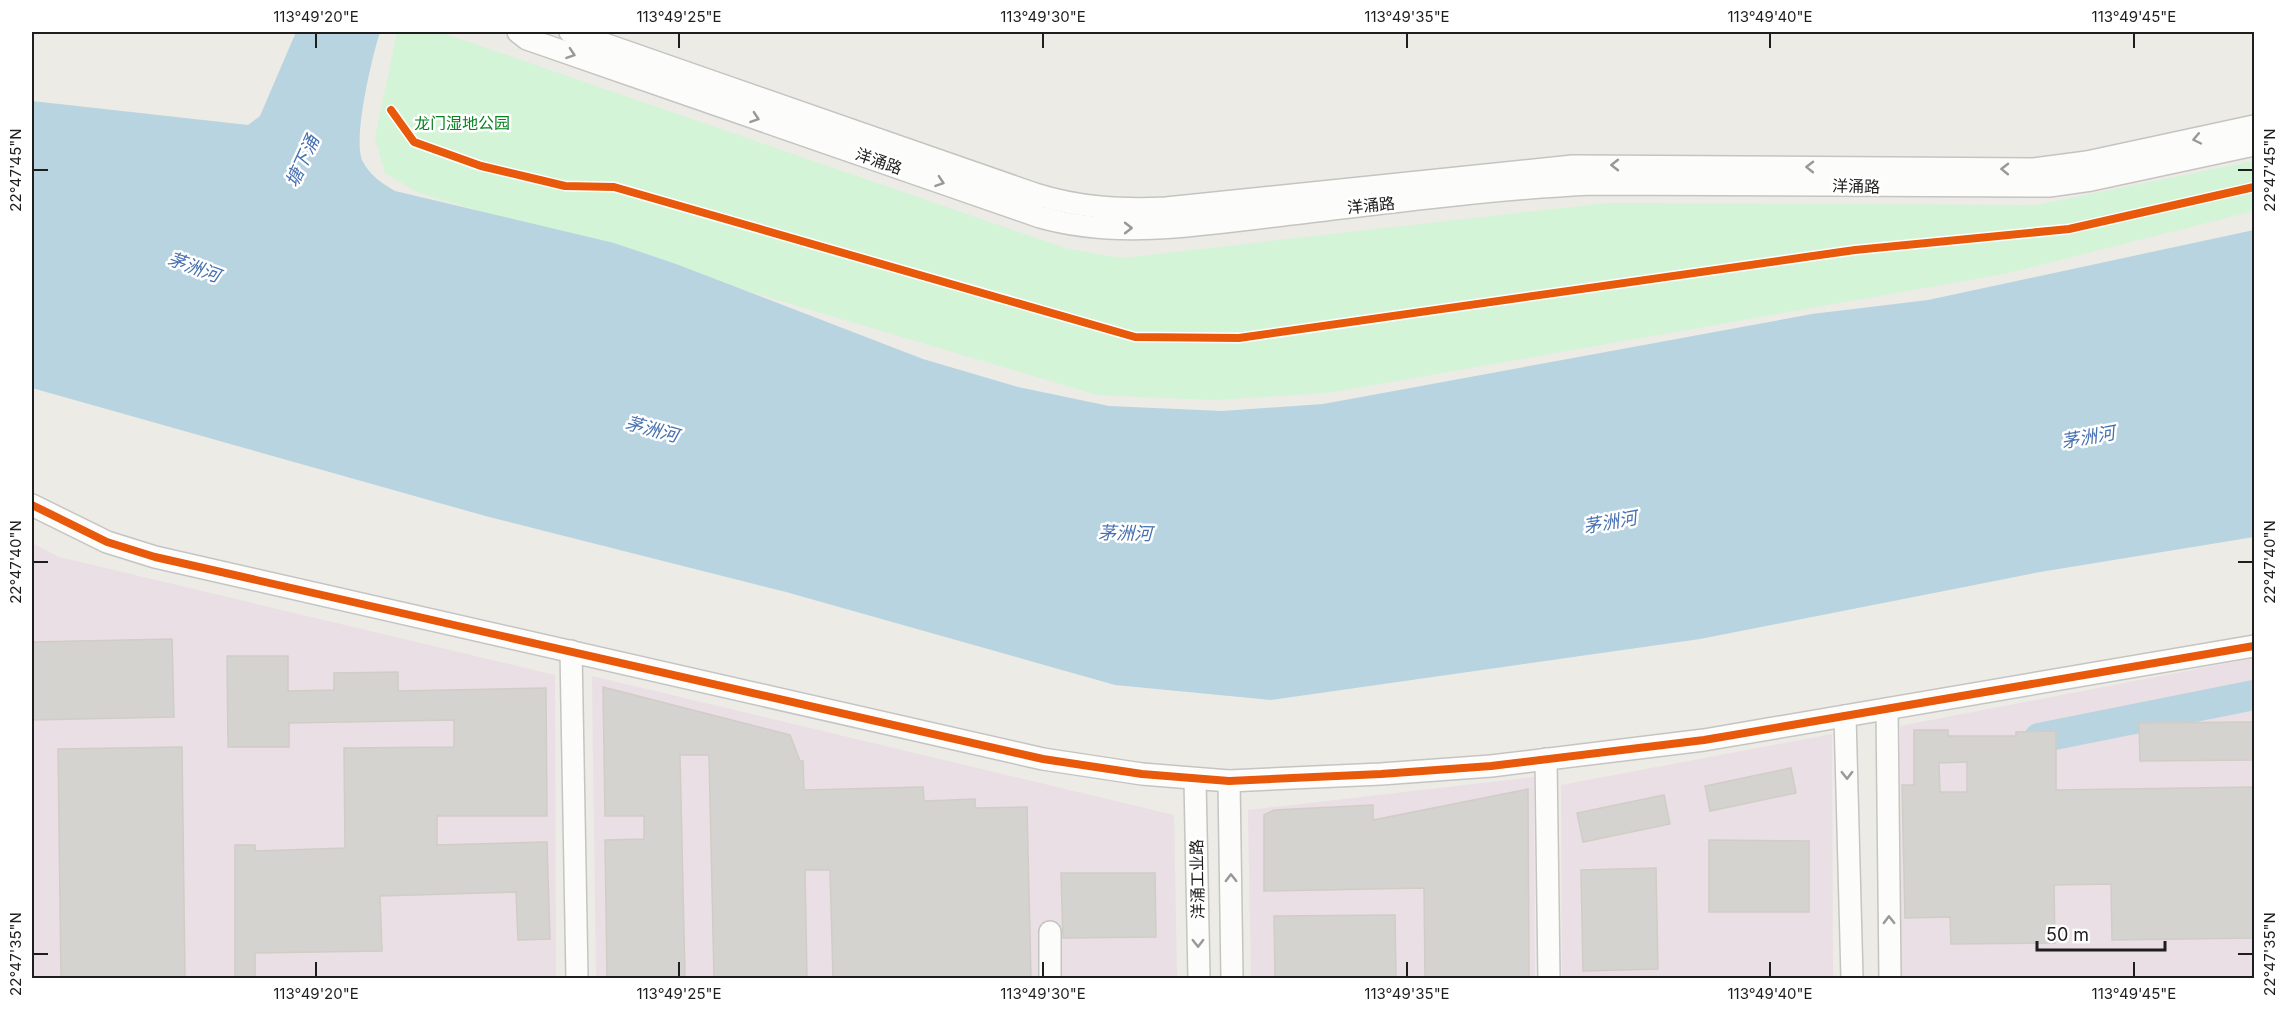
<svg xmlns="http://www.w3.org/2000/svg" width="2286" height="1010" font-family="Inter,'Noto Sans SC',sans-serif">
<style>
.industrial{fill:#eadfe4}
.park{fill:#d3f4d7}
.water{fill:#b8d4e1}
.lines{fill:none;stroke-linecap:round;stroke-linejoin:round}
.river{stroke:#b8d4e1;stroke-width:30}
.building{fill:#d4d3cf;stroke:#d0cdc7;stroke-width:1.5;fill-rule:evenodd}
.minor-casing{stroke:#c5c4c2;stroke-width:24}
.minor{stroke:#fcfcfb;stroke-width:21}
.cycleway-casing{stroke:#fff;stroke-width:11}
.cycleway{stroke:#e8590c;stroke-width:8}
.oneway{stroke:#989898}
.ticks{fill:none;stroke:#1e1e1e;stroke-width:2}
.labels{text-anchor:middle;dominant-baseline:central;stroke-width:5;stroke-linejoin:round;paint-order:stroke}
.park-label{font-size:16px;fill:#07811e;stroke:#fff}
.street-label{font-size:16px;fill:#1e1e1e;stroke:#fff}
.water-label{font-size:18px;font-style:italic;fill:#4670b1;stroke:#fff}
.neatline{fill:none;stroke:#1e1e1e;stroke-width:2}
.ticks-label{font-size:15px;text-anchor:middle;fill:#1e1e1e}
</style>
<rect width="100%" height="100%" fill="#ecebe6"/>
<g class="industrial">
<path d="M32 543 59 557 555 675 556 978H32Z"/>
<path d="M2254 658V978H1901L1900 726Z"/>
<path d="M592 676 1174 815 1177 978H596Z"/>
<path d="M1832 734 1833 978H1562L1561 785Z"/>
<path d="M1534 777 1535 978H1251L1248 810Z"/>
</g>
<path class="park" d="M397 32H440L1065 248 1121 258 1606 203 2036 205 2254 161V211L2004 274 1328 393 1214 400 1097 395 419 193 385 173 375 138Z"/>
<path class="water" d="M296 32H380C372 57 353 137 362 160 369 175 382 183 395 191L614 243 676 264 923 359 1018 387 1109 406 1222 411 1323 404 1812 314 1928 300 2254 230V537L2040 572 1700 639 1271 700 1115 685 786 592 489 517 32 388V101L248 125 260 116Z"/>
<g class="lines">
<path class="river" d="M2039 738 2254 695"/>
</g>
<g class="building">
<path d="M172 639 174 717 32 720V642Z"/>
<path d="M227 656H288V691L334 690V673L398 672V691L546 688 547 816H437V845L547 842 550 939 518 940 516 892 380 896 382 951 255 953V978H235V845H255V851L345 848 344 748 454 747V720L289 723V747H228Z"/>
<path d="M603 687 790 735 800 761H803L804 790 923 787 924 801 975 799V808L1027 807 1031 978H833L830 870H805L807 978H714L709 755H680L685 978H607L605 840 644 839V816H605Z"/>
<path d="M2254 722V760L2140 761 2139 723Z"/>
<path d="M1914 730H1948V736H2016V732L2056 731V790L2254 787V938L2112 940 2111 884 2054 885 2055 943 1951 944 1950 917 1905 918 1902 785H1914ZM1967 762V792H1940L1939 763Z"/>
<path d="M182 747 185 978H61L58 749Z"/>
<path d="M1791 768 1796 793 1710 811 1705 786Z"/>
<path d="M1528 789 1529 977 1425 978 1424 888 1264 891V815L1274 810 1373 805V820Z"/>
<path d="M1664 795 1670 824 1583 842 1577 813Z"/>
<path d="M1709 840 1809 841V912H1709Z"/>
<path d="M1656 868 1658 969 1583 971 1581 870Z"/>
<path d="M1061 873H1155L1156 937 1063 938Z"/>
<path d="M1395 915 1396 978H1275L1274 916Z"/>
</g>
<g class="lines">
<defs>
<g id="minor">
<path d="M518 32 527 39 1040 217C1117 239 1197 225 1275 216 1380 204 1486 189 1592 184L2049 186 2091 180 2254 145"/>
<path d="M570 32 1035 194C1079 208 1121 210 1166 208L1573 166 2034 169 2087 162 2254 126"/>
<path d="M32 505 107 542 155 557 1043 759 1142 774 1229 781 1381 774 1491 766 1704 740 2254 646"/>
<path d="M571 651 577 978"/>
<path d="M1887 709 1890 978"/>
<path d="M1845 716 1852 978"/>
<path d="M1546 759 1549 978"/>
<path d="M1195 780 1199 978"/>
<path d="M1229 781 1232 978"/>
<path d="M1050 932V978"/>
</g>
</defs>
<use href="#minor" class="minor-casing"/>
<use href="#minor" class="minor"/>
<defs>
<g id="cycleway">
<path d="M391 110 414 142 481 166 565 186 614 187 1135 337 1239 338 1855 250 2069 229 2254 187"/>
<path d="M32 505 107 542 155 557 1043 759 1142 774 1229 781 1381 774 1491 766 1704 740 2254 646"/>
</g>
</defs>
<use href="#cycleway" class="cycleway-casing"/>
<use href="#cycleway" class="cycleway"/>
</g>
<defs><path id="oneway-chevron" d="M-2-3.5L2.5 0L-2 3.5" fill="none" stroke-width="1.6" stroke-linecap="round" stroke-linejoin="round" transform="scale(1.5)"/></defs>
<g class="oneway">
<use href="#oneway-chevron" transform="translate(571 54) rotate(19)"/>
<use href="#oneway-chevron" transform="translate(755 118) rotate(19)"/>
<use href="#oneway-chevron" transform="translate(2197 139) rotate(168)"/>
<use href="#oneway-chevron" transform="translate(1615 165) rotate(180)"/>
<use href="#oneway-chevron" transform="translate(1810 167) rotate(-179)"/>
<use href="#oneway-chevron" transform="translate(2005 169) rotate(-179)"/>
<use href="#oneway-chevron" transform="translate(940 182) rotate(19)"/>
<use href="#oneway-chevron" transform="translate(1128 228)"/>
<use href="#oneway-chevron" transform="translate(1847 775) rotate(89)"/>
<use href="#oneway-chevron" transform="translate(1231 878) rotate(-91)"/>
<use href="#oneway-chevron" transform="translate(1889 920) rotate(-91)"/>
<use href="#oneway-chevron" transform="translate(1198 943) rotate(89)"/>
</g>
<path class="ticks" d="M316 33V48M679 33V48M1043 33V48M1407 33V48M1770 33V48M2134 33V48M33 170H48M2238 170H2253M33 562H48M2238 562H2253M33 954H48M2238 954H2253M316 962V977M679 962V977M1043 962V977M1407 962V977M1770 962V977M2134 962V977"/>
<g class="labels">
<g class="park-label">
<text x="462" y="123">龙门湿地公园</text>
</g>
<g class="street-label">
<text transform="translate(879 161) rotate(19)">洋涌路</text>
<text transform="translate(1856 186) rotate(1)">洋涌路</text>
<text transform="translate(1371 205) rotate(-6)">洋涌路</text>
<text transform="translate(1197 879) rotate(-91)">洋涌工业路</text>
</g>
<g class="water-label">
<text transform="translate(302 161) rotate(-65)">塘下涌</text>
<text transform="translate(194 267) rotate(20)">茅洲河</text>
<text transform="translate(652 429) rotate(15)">茅洲河</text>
<text transform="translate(2088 437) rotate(-10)">茅洲河</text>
<text transform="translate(1610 522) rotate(-10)">茅洲河</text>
<text transform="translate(1125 533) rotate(1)">茅洲河</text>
</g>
</g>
<rect width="2286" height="1010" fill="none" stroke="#ffffff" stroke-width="66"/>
<path d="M2037 941v9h128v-9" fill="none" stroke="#1e1e1e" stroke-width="3"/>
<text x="2046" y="941" font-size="18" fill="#1e1e1e" stroke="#ffffff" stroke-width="4.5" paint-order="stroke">50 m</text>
<rect x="33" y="33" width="2220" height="944" class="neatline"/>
<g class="ticks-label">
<text x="316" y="22">113°49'20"E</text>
<text x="679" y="22">113°49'25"E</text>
<text x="1043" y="22">113°49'30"E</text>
<text x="1407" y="22">113°49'35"E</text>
<text x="1770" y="22">113°49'40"E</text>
<text x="2134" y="22">113°49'45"E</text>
<text transform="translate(16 170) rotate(-90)" y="5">22°47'45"N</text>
<text transform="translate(2270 170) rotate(-90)" y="5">22°47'45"N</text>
<text transform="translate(16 562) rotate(-90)" y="5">22°47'40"N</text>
<text transform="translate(2270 562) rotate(-90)" y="5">22°47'40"N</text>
<text transform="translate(16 954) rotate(-90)" y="5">22°47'35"N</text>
<text transform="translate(2270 954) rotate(-90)" y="5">22°47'35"N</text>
<text x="316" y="999">113°49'20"E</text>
<text x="679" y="999">113°49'25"E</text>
<text x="1043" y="999">113°49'30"E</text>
<text x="1407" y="999">113°49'35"E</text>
<text x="1770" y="999">113°49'40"E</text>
<text x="2134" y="999">113°49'45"E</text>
</g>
</svg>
